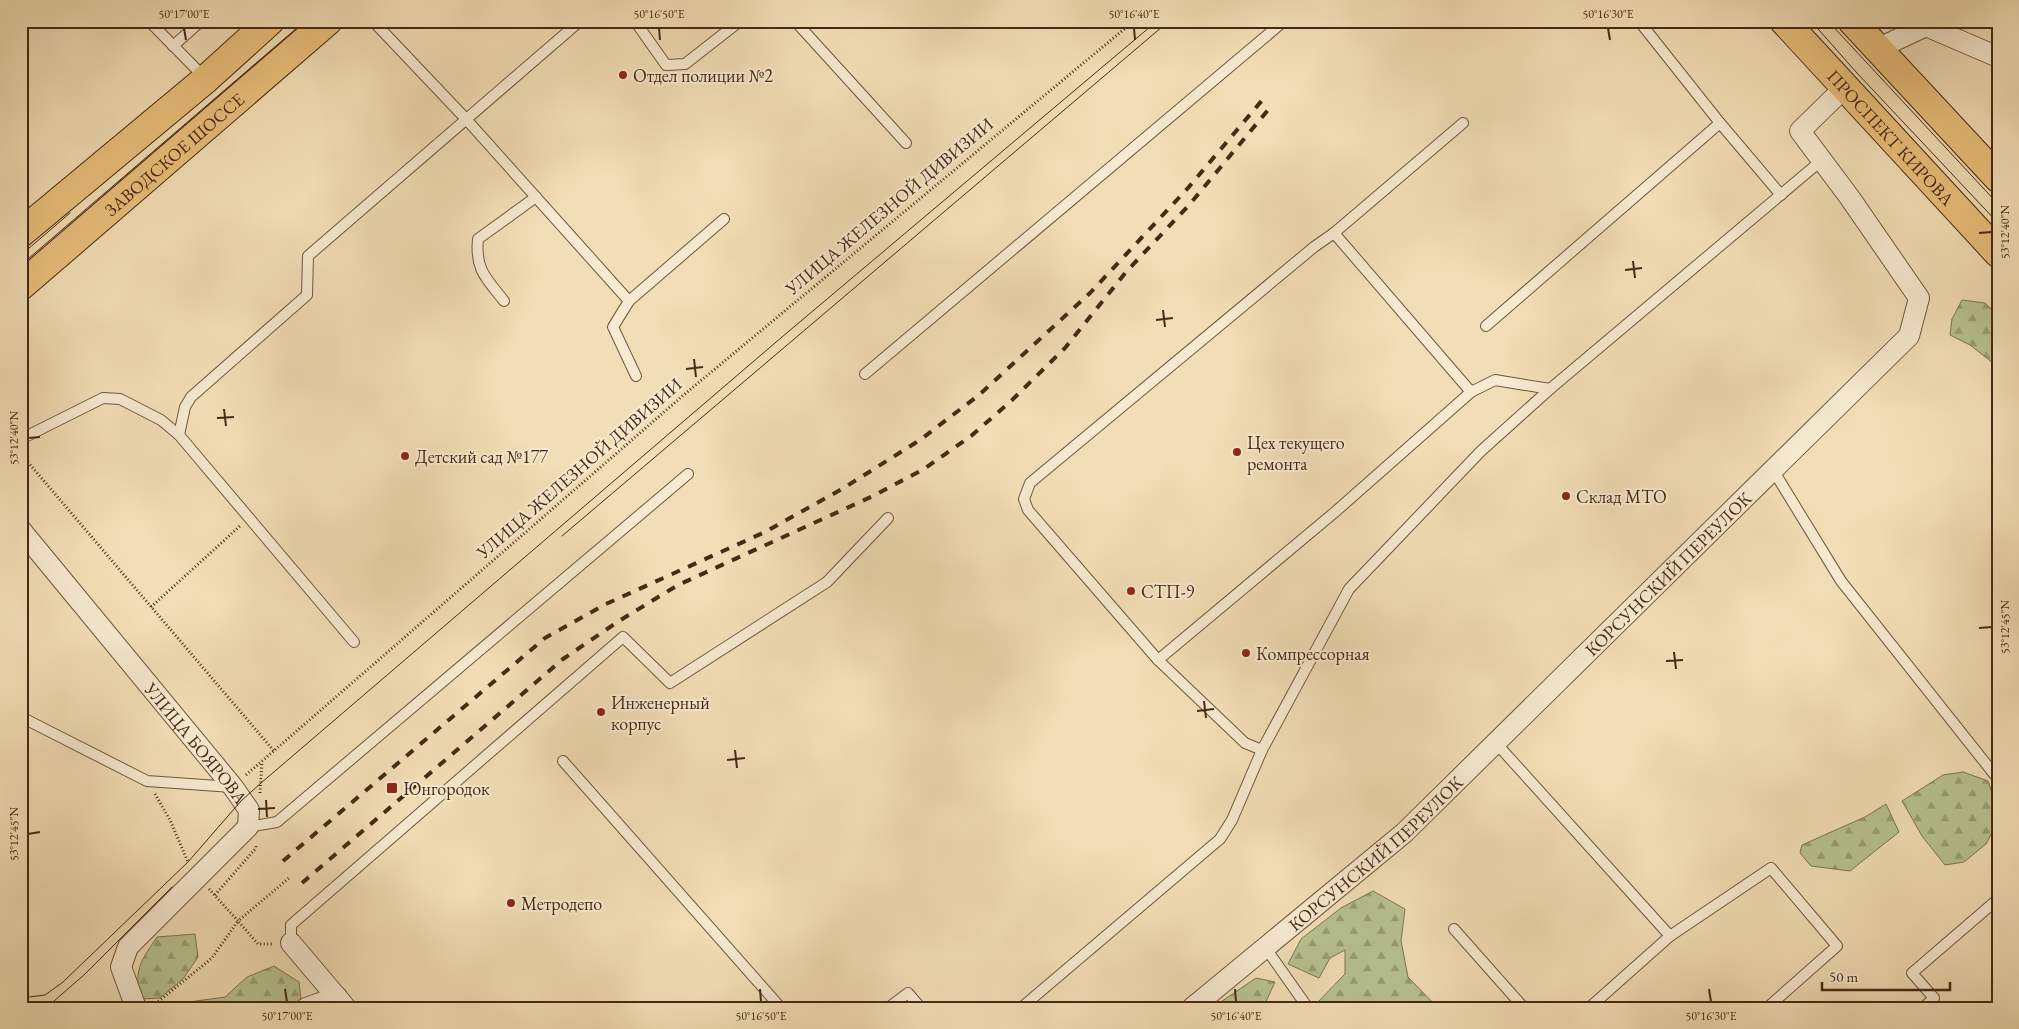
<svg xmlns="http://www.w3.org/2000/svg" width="2019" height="1029" font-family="'EB Garamond',serif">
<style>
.forest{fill:url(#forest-firs);stroke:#7e7652}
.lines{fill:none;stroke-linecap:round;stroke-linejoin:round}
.lane-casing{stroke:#71563c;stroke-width:12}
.street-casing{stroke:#71563c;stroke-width:22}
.primary-casing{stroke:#462913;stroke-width:30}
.path{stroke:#462913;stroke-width:3;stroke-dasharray:1 2.5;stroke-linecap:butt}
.lane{stroke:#f7ead0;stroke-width:10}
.street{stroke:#f7ead0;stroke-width:20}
.primary{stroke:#e9bf7b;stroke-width:28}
.tram{stroke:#462913;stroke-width:1}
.rail{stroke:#462913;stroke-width:4;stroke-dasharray:9 9;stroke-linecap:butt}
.ticks{fill:none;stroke:#462913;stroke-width:2}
.poi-dot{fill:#8f2418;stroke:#f7ead0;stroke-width:2}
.labels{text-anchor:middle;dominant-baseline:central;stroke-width:4;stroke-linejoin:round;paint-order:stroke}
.poi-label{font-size:18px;fill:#462913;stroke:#f7ead0;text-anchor:start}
.street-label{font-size:18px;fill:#462913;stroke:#f7ead0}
.neatline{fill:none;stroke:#462913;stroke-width:2}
.ticks-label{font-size:12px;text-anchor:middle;fill:#462913}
</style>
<defs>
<pattern id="forest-firs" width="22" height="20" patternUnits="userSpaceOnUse" patternTransform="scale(1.25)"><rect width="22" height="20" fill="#b7c291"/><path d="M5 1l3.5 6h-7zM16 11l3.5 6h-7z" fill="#979e75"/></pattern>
</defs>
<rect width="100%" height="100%" fill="#f2deb6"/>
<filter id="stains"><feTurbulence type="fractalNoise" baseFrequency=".004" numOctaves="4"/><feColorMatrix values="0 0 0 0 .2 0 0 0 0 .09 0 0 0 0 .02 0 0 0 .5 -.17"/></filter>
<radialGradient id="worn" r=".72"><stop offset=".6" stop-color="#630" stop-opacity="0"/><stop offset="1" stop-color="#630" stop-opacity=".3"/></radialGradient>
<g class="forest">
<path d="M1962 300 1985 303 1998 315V367L1970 345 1950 335 1952 319Z"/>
<path d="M1963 772 1988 781 1996 805 1998 822 1986 844 1964 862 1945 865 1922 836 1902 801 1943 775Z"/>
<path d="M1886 804 1899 832 1850 871 1811 866 1800 853 1802 845 1865 817Z"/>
<path d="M1373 891 1405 909 1401 941 1408 977 1438 1008H1315L1314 1006 1345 974V950L1330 958 1319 978 1288 964 1301 939 1341 908Z"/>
<path d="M195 934 198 957 183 979 160 998 143 999C131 973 142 959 157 937Z"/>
<path d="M274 966 299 982 302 1008H183L189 1002 225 997 247 977Z"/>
<path d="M1256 978 1275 982 1263 1008H1212Z"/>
</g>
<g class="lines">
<defs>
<g id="lane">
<path d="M149 21 206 79"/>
<path d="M373 21 466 119 629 301 724 219"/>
<path d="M635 21 666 65 685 64 740 21"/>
<path d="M795 21 906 143"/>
<path d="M1639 21 1720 123"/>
<path d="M173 46 201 21"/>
<path d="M504 301C486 278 475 270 478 239L536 197"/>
<path d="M629 301 613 327 636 376"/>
<path d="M1486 326 1720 123 1781 195"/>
<path d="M865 374 1284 21"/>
<path d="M1471 392 1495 380 1550 389"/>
<path d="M21 439 103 398 120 399 161 420 179 435"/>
<path d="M1773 470 1841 581 1998 779"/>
<path d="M354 642 179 435 185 407 191 397 307 295 308 256 580 21"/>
<path d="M1158 660 1335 512 1471 392 1334 233"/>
<path d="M21 717 147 781 232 787"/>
<path d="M1496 743 1670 936"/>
<path d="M1262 750 1349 589 1481 451 1550 389 1822 160"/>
<path d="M563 761 781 1008"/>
<path d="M248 827 277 822 688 474"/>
<path d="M1454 929 1524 1008"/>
<path d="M291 943V925L623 637 670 683 827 582 888 518"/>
<path d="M1265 947 1308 1008"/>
<path d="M888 1008 908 993 921 1008"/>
<path d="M1021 1008 1220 839 1232 820 1262 750 1245 743 1158 660 1028 510 1024 499 1030 483 1314 247 1334 233 1463 123"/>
<path d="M1589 1008 1670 936 1771 868 1837 946 1767 1008"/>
<path d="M1923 1008 1934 998 1912 973 1998 899"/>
</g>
<g id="street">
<path d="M1877 49 1926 26 1998 57"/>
<path id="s1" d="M21 530 233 787 249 810 248 827 128 947 121 967 136 1008"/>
<path d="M291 943 346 1008"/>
<path d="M306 1008 337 997"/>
<path id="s2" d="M1192 1008 1404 833 1909 336 1919 298 1850 198 1800 131 1844 88"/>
</g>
<g id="primary">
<path id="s3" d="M1784 21 1998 253"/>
<path d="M1852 21 1998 178"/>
<path d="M21 233 206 79 270 21"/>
<path id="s4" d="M21 286 328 21"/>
</g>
</defs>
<use href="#lane" class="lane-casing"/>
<use href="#street" class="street-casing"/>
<use href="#primary" class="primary-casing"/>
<g class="path">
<path d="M21 454 274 751"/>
<path d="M151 607 240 526"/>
<path d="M246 775 686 393 1134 21"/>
<path d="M260 793 262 762"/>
<path d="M155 794 170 820 188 862"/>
<path d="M209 889 238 921 289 878"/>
<path d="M215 895 256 848V845"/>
<path d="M153 1006 212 958 238 921 258 944H274"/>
</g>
<use href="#lane" class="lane"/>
<use href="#street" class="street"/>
<use href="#primary" class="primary"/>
<g class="tram">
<path d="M1811 21 1857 73 1998 223"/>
<path d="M1828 21 1998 204"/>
<path d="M21 255 70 213"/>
<path d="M21 265 305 21"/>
<path d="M562 536 1169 21"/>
<path d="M21 998 45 995 63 982 188 862 241 801 261 783 782 337 1157 21"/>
<path d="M46 1008 85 974 172 887"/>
</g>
<g class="rail">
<path d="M283 861 545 638 606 604 765 532 842 489 920 440 979 395 1090 293 1188 188 1264 98"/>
<path d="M302 883 563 659 619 621 678 585 873 496 924 469 971 436 1010 402 1065 348 1126 272 1190 204 1273 104"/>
</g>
</g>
<path class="ticks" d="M184 28 186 40M659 28 660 40M1134 28 1135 40M1608 28 1610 40M1979 233 1992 232M1633 261 1635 278M1625 270 1642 268M1163 310 1165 327M1156 320 1173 318M694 359 696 377M686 369 703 367M224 409 226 426M217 418 234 417M28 438 40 437M1979 628 1992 627M1674 652 1676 669M1666 661 1683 660M1204 701 1206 718M1197 711 1214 709M735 750 737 768M727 760 745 758M266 800 267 817M258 809 275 808M28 834 40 832M285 989 287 1002M760 989 761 1002M1235 989 1236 1002M1709 989 1711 1002"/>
<g class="poi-dot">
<circle cx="623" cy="75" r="5"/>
<circle cx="1237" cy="452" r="5"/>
<circle cx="405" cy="456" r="5"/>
<circle cx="1566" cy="496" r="5"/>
<circle cx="1131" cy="591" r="5"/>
<circle cx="1246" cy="653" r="5"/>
<circle cx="601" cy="712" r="5"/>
<rect x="386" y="782" width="12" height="12" rx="2.5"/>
<circle cx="511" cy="903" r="5"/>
</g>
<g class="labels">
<g class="poi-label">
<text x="633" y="75">Отдел полиции №2</text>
<text x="1247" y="442">Цех текущего<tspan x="1247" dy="21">ремонта</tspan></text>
<text x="415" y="456">Детский сад №177</text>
<text x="1576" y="496">Склад МТО</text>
<text x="1141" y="591">СТП-9</text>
<text x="1256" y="653">Компрессорная</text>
<text x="611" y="702">Инженерный<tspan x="611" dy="21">корпус</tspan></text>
<text x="403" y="788">Юнгородок</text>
<text x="521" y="903">Метродепо</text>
</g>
<g class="street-label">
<text stroke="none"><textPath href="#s3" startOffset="158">ПРОСПЕКТ КИРОВА</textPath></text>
<text stroke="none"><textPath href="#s4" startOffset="202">ЗАВОДСКОЕ ШОССЕ</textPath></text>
<text transform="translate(889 206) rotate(-40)">УЛИЦА ЖЕЛЕЗНОЙ ДИВИЗИИ</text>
<text transform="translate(579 468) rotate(-41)">УЛИЦА ЖЕЛЕЗНОЙ ДИВИЗИИ</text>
<text stroke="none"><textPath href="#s2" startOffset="645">КОРСУНСКИЙ ПЕРЕУЛОК</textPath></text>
<text stroke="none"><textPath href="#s1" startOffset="276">УЛИЦА БОЯРОВА</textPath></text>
<text stroke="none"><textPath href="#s2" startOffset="240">КОРСУНСКИЙ ПЕРЕУЛОК</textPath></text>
</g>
</g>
<rect width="2019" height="1029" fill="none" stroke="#f2deb6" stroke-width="55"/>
<path d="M1822 982v8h128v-8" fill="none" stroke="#462913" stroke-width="2.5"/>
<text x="1829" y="982" font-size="15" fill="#462913" stroke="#f7ead0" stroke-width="4" paint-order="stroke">50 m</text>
<rect x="28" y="28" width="1964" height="974" class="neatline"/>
<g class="ticks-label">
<text x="184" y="18">50°17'00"E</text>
<text x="659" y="18">50°16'50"E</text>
<text x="1134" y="18">50°16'40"E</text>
<text x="1608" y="18">50°16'30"E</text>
<text transform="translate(2005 232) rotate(-90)" y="4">53°12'40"N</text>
<text transform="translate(14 438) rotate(-90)" y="4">53°12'40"N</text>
<text transform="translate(2005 627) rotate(-90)" y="4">53°12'45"N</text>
<text transform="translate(14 834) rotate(-90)" y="4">53°12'45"N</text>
<text x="287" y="1020">50°17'00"E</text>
<text x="761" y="1020">50°16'50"E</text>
<text x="1236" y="1020">50°16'40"E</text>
<text x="1711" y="1020">50°16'30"E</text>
</g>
<rect width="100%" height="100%" filter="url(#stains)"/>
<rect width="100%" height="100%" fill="url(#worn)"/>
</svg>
